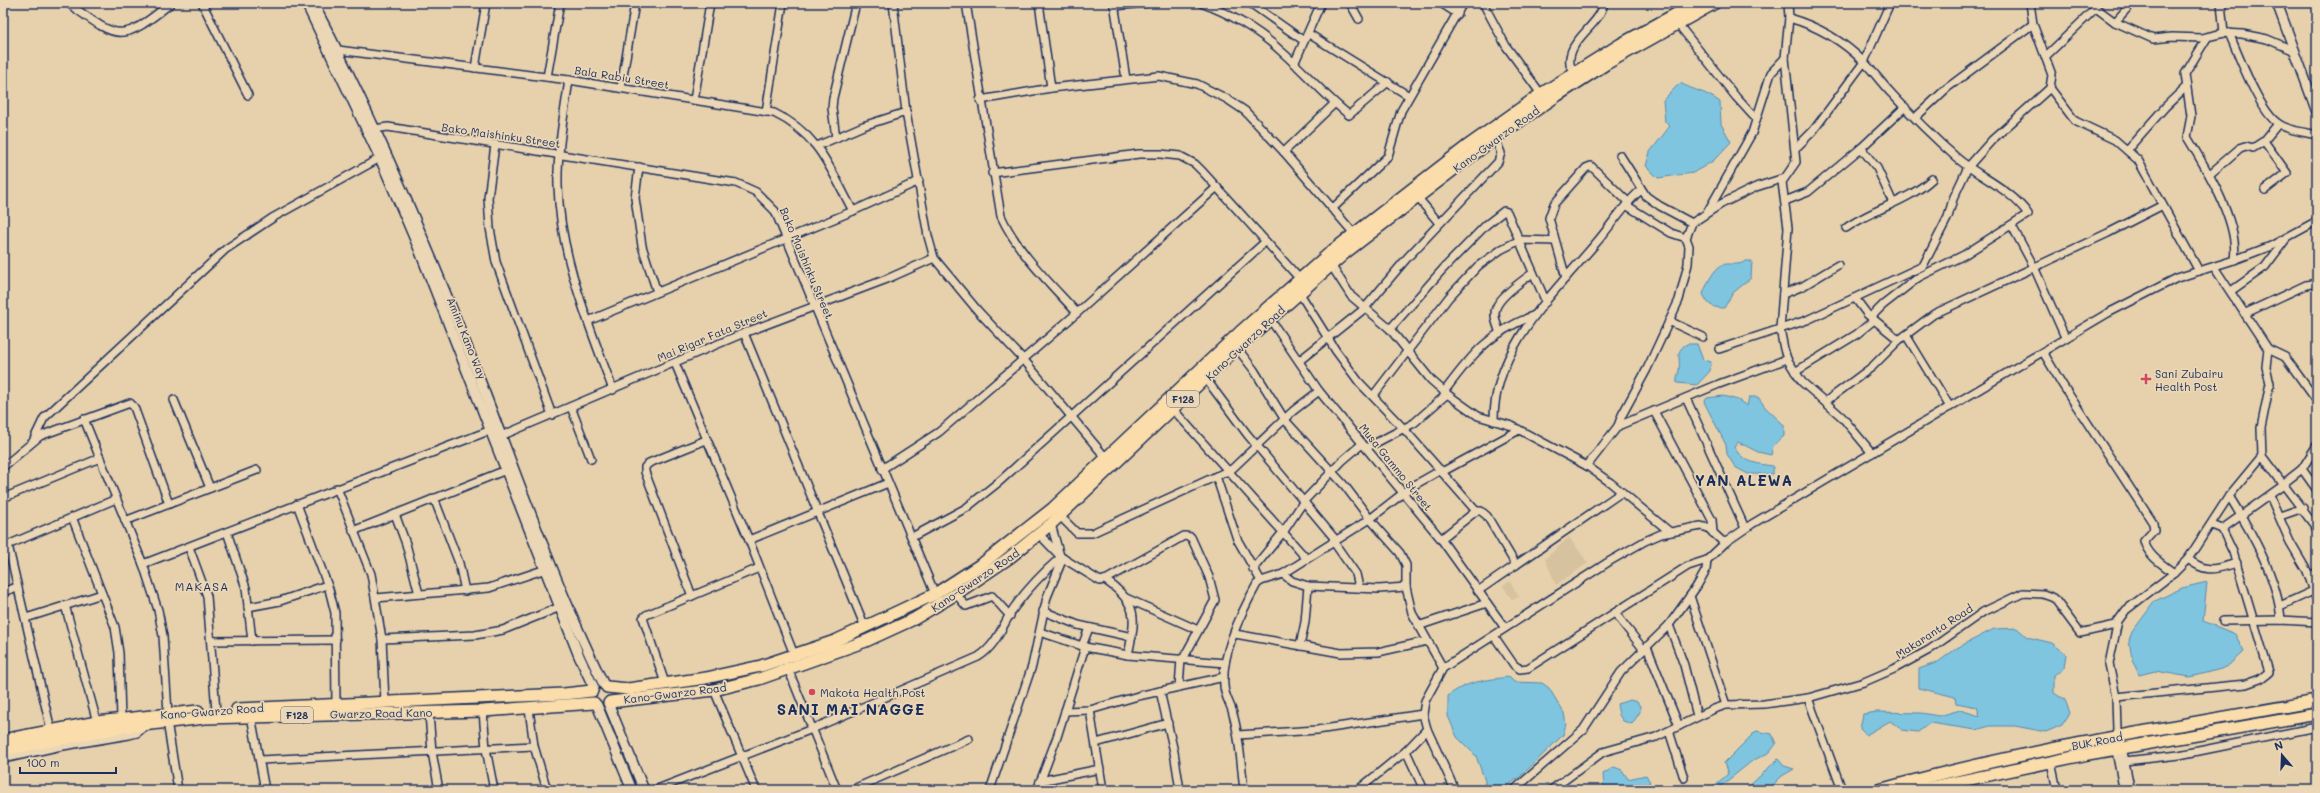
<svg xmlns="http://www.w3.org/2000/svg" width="2320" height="793" font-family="Mali,sans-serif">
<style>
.built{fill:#d7c29f}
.water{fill:#7fc5e0;stroke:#5789ac}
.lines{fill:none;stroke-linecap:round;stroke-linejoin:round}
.minor-casing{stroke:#1b2f5e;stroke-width:10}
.tertiary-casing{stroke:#1b2f5e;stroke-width:11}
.secondary-casing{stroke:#1b2f5e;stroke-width:12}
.primary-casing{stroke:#1b2f5e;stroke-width:14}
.minor{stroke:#ebd7b5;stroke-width:7}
.tertiary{stroke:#ebd7b5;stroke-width:8}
.secondary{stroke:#ebd7b5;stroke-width:9}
.primary{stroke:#faddab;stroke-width:11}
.poi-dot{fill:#d1495b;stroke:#ebd7b5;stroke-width:1.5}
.labels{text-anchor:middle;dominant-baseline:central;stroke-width:3.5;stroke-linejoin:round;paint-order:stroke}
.shield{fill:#ebd7b5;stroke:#596178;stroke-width:1}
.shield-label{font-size:10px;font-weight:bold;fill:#1b2f5e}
.street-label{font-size:11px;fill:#1b2f5e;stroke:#ebd7b5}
.poi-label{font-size:11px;fill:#1b2f5e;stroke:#ebd7b5;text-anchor:start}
.neighbourhood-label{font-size:12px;letter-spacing:1px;fill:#1b2f5e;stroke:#ebd7b5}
.district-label{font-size:15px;font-weight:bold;letter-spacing:1px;fill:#1b2f5e;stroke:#ebd7b5}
</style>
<rect width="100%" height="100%" fill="#e7d1ac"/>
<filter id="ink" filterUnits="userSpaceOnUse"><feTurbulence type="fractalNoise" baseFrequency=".025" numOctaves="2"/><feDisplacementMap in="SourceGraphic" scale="8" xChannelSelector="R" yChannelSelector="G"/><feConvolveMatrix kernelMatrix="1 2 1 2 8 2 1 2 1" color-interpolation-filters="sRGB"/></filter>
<g filter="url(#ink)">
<g class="built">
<path d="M1569 537 1588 563 1556 585 1545 559Z"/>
<path d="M1510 581 1519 597 1512 600 1503 586Z"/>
</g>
<g class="water">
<path d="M1680 83C1695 91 1705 91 1720 102L1721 124 1731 142 1713 161 1693 173 1658 178 1646 166 1650 152 1670 126 1665 122 1663 100Z"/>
<path d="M1746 261H1752L1751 278 1733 293 1724 308C1712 308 1708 305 1703 294 1706 286 1713 269 1722 265 1730 262 1736 267 1746 261Z"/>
<path d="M1687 344H1697L1703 360 1711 362 1710 371 1697 385 1677 383C1676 377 1678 376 1679 370 1681 359 1674 351 1687 344Z"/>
<path d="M1723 396 1738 400 1747 406 1749 397H1758L1765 407 1784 425V436L1773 446 1771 455 1758 452 1738 442 1734 447C1742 462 1757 464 1773 466V474H1748L1735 467 1727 454 1726 445 1704 402 1707 398Z"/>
<path d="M2207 582 2203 621 2235 634 2244 651 2229 665 2221 669 2190 677 2155 671 2139 675 2132 659 2129 640 2132 632 2155 601 2182 588Z"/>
<path d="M2017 628 2027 637 2052 643 2066 654 2064 667 2054 675V693L2065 700 2070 713 2062 725 2046 732 2015 726H1990L1976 730 1930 723 1918 732 1902 730 1890 721 1866 735 1860 729 1863 714 1877 712 1921 713 1939 716 1960 710 1980 716 1977 707 1956 703 1955 697 1919 688V669L1938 662 1957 648 1994 629Z"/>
<path d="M1509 677 1514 682 1542 683 1549 688 1564 713 1566 724 1563 735 1520 777 1501 790H1484L1485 781 1476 756 1457 737 1448 716V696C1466 681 1486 680 1509 677Z"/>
<path d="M1630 700 1637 702 1640 706V712L1632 724 1623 721 1619 715 1617 704Z"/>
<path d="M1756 731 1772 734 1776 744 1770 752 1752 761 1716 790H1709L1728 774 1724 763Z"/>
<path d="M1778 759 1784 766 1794 769 1782 776 1768 790H1745Z"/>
<path d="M1614 767 1622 770 1628 779 1646 775 1650 782 1641 790H1604L1603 774Z"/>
</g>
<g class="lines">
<defs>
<g id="minor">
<path d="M68 3C119 40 120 44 171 3"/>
<path d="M202 3 248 95"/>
<path d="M893 3 906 112 928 236 934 258 978 311 1024 360 1106 458"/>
<path d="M966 3 1001 216C1018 253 1050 283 1077 313"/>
<path d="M1039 3 1051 88"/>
<path d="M1114 3 1126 79"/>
<path d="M1201 3C1229 13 1260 31 1282 52 1305 72 1325 96 1349 115L1388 82"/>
<path d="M1250 3 1304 41"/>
<path d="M1350 3 1359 19"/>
<path d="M1441 3 1458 14"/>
<path d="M1483 3 1506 46 1541 94"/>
<path d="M1788 3 1789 18 1785 58 1796 162 1782 182 1788 228 1780 329 1784 349 1787 359 1802 382 1842 417 1872 453"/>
<path d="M2030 3 2033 24 2052 75 2050 88 2075 121 2115 140 2138 160 2199 271"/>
<path d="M2089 3 2115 22 2153 39 2172 37 2202 38 2224 33 2242 34 2267 39 2295 51"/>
<path d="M2221 3 2224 33"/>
<path d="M1114 6 1147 3"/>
<path d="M1789 18C1817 26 1844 42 1864 62 1874 72 1882 84 1892 94 1912 116 1934 138 1957 158 1979 177 2011 189 2028 214L1964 255 1919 277 1883 305 1871 317"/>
<path d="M2115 22 2132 3"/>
<path d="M1678 24 1736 97 1756 119"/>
<path d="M2229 33C2238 54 2260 113 2279 124 2289 131 2305 132 2317 135"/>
<path d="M1309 34 1409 96"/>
<path d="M2207 38 2185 74 2191 116 2187 137C2206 168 2240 223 2234 260"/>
<path d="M338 50 569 80 774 113C820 135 830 169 853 211"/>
<path d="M2046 56 2096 8"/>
<path d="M1294 64 1321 3"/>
<path d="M475 68 486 3"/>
<path d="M1576 72 1570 65C1566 40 1600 26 1604 3"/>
<path d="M547 77 560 3"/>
<path d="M569 80C564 115 557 150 558 186 560 257 589 324 613 390"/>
<path d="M621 88 635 3"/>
<path d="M694 100 710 3"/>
<path d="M980 100 1051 88 1159 76 1197 84 1227 99 1245 111 1284 152 1356 236"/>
<path d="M766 112 783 3"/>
<path d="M1916 117 1947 88 2033 24"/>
<path d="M374 129 388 127 736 183 756 192 775 211 935 594"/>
<path d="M836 138 832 108 833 98 856 3"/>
<path d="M2264 141 2287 173 2265 190"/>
<path d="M495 145 488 198 490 228 496 262 552 415"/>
<path d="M817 146 863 126 906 112"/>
<path d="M1796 148 1813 131 1864 62 1890 3"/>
<path d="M1861 148 1877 168 1893 203"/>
<path d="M2127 150 2166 106 2186 87"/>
<path d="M1284 152 1334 104"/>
<path d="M1620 155 1646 196 1660 206 1692 223"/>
<path d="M639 167 635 198 642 246 657 292"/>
<path d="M992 173 1139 154H1160L1180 156 1195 164 1203 172 1299 278"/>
<path d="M2210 174 2240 148 2246 146 2253 148 2264 141 2278 124"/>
<path d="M1418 198 1439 223"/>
<path d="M1785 201 1808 192 1861 148 1905 107"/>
<path d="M1626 205 1671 233 1686 238"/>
<path d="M1332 209 1388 156 1401 111 1463 3"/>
<path d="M1708 211 1752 133 1771 73 1785 58"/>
<path d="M2012 226 2034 267 2065 337"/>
<path d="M1846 228C1873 209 1907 202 1932 179"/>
<path d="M1331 265 1351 296 1390 329 1431 380 1447 394 1478 416 1512 426 1587 466 1611 483 1670 532"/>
<path d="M1566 278 1549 218 1554 204 1586 168 1591 166 1627 201"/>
<path d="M2231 291 2265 267 2286 239"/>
<path d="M1299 292 1336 351 1359 382 1404 429 1476 511"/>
<path d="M1783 294 1803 286 1838 265"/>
<path d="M1855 298 1867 314 1899 340"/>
<path d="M2246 313 2306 285 2317 283"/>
<path d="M1270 319 1319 391 1441 539 1505 628"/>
<path d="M588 321 853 211 919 181"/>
<path d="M1669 321 1703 337"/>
<path d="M1390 329 1443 269 1486 225 1504 211 1507 212 1546 302"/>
<path d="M744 333 865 627"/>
<path d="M1500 333C1497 325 1493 316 1496 308 1500 296 1523 280 1533 273"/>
<path d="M1906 335 1950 407"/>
<path d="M1237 348 1254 370 1285 420 1345 486 1370 519 1400 553 1406 565V587L1412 613 1443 668"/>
<path d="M1719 349 1807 320 1923 266 1948 217 1953 199 1968 167 1992 140 2050 88"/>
<path d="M2268 349 2285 357 2317 401"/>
<path d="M2043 352 2062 384 2153 523 2154 530 2144 541C2148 556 2162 564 2174 573"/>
<path d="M1299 361 1364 309 1407 258 1498 162 1501 153 1495 138"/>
<path d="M675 363 749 540 795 657"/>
<path d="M1795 372 1857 334 1874 320"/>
<path d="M1206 379 1247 434 1335 539"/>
<path d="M1444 392C1472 354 1490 332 1535 315"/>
<path d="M1373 396 1449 297 1478 266 1502 249 1520 240 1555 241"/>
<path d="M1686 398 1745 528"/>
<path d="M174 400 210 488"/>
<path d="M1825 402 1872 367 1899 340 1934 314 2108 233 2161 206"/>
<path d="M571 407 591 459"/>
<path d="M1172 408 1306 558"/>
<path d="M1654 411 1712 520 1713 533"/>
<path d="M84 419 143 564 158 610 163 636 168 713"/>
<path d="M1494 421C1493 349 1553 294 1596 243 1611 226 1623 205 1641 190"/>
<path d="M1618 426 1719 384 1787 359"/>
<path d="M501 436 744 333 887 279 934 258"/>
<path d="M34 439 44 418 226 249 274 217 380 158"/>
<path d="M1366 448 1414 423 1447 394"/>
<path d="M2262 456 2317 529"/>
<path d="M1587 466 1618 426 1622 415 1647 369 1679 300 1688 264 1689 246 1686 238 1692 223 1721 204 1756 187 1784 178"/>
<path d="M3 467 40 436 130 403 134 407 169 504"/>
<path d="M882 469 939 432 1077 313 1217 187"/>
<path d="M2302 469 2317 490"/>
<path d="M1442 472 1519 430"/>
<path d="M1216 476 1237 539 1261 581"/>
<path d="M2284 483 2302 469 2317 445"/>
<path d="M337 488 371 574 382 639 385 702"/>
<path d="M2229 496C2251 531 2278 578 2281 620"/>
<path d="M2270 496 2290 542 2307 571 2317 600"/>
<path d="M3 498 100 458"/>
<path d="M434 498 459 563 465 591"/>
<path d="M297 504 329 589 335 613 336 704"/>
<path d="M1476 511H1481L1487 516 1516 565"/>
<path d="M395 514 406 544 419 594"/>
<path d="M1060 516 1077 533H1092L1232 469 1293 411 1319 391"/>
<path d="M2280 516 2303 508"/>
<path d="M72 517 115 627 119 653 121 719"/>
<path d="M125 521 257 470"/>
<path d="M1051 524 1060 556"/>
<path d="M2222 529 2285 484"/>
<path d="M353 531 506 470"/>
<path d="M227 532 246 588 252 641"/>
<path d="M1039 534 1061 557 1100 581 1107 579 1184 536 1191 537 1209 577 1215 600 1183 659"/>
<path d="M912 537 966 508 1000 481 1265 242"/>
<path d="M1441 539 1476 511"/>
<path d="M749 540 888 483"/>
<path d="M1333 541 1356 574 1359 587"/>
<path d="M8 545 51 730"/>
<path d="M3 547 116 499"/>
<path d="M189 547 207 596 216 711"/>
<path d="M2188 559C2207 574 2215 569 2237 563"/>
<path d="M143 564 491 430"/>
<path d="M1253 569 1284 531 1304 501 1342 461 1362 444"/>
<path d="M1283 574 1292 581 1308 586 1379 589 1406 587"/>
<path d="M2309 577 2317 572"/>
<path d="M1105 580C1139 603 1136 618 1128 655"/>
<path d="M1478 591 1622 492"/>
<path d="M3 592 17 587"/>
<path d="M956 594 966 606 992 596 1010 616"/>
<path d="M692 596 645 472V467L649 463 706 440"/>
<path d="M1690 596 1726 705"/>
<path d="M376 598 489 588 546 569"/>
<path d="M1126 598 1198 630"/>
<path d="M65 605 97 722"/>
<path d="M2280 606 2313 591"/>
<path d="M248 607 280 601 327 585"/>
<path d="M1043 611 1078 625 1132 637"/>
<path d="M1615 613 1644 650"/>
<path d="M26 618 102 594"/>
<path d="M2223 621 2281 620 2317 622"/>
<path d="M1669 625 1684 665 1697 716"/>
<path d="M1418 626 1487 603"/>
<path d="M1040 632 1085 647 1128 655 1225 663"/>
<path d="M1235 634 1341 653 1378 652 1427 641"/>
<path d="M1494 636 1514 665 1520 669 1528 668 1688 566 1707 560 1726 542 1752 524 2108 313 2177 278 2234 260 2271 246 2317 221"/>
<path d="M382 639 475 635 503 630 560 607"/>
<path d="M211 641 336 640"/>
<path d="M1082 646 1089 628"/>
<path d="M1300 646 1305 622 1308 586"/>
<path d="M1647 647 1679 726"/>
<path d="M787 666 837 790"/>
<path d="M665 683 643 618 646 615 759 568"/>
<path d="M1179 687 1181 659"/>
<path d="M714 690 756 790"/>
<path d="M1160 691 1174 752 1180 790"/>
<path d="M2116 697 2246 684 2260 679 2269 672 2233 552 2222 529 2212 525"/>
<path d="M1808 698 1842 790"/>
<path d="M529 709 534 746 547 790"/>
<path d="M1090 710 1103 790"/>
<path d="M483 711 486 749 494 790"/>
<path d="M1065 711 1090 710 1138 696 1224 677"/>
<path d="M429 713 432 752 439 790"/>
<path d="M251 716 265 790"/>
<path d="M167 721 178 790"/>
<path d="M1669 731 1684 778"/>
<path d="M1238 735 1317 730 1423 714"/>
<path d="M2114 738 2117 730 2116 697 2109 664 2118 621 2126 610 2174 573 2188 559 2229 496 2262 456 2261 428 2270 383 2266 367 2268 349 2214 267"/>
<path d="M1096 743 1168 723"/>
<path d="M1406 751 1424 790"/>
<path d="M3 759 57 747 129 735 137 733 145 726"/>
<path d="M260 760 534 746"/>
<path d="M2125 761 2179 755 2317 727"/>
<path d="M2051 762 2057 790"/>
<path d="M1040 781 1100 769"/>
<path d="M655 790 812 729 978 657C998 645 1003 622 1016 605 1029 587 1045 571 1061 557"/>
<path d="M851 790 969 739"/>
<path d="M990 790 1032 666 1047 597 1063 558"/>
<path d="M1037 790 1057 737 1085 647"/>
<path d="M1244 790C1241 765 1240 738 1233 714 1231 704 1224 696 1224 685 1221 655 1242 611 1257 584L1261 581 1283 574 1370 519 1411 487 1441 470"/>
<path d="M1358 790 1406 751 1427 729"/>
<path d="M1455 790 1427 729 1423 714 1425 701 1443 668 1610 561 1645 541 1661 534 1701 526 1708 528 1722 541 1726 542"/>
<path d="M1514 790 1583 730 1621 672 1669 625 1697 586 1706 570 1707 560"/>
<path d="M1551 790 1603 752 1656 737 1714 709 1726 705 1764 704 1808 698 1864 682 1894 669 1929 650 1983 612 2023 593 2043 594 2054 598 2080 633 2116 625"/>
</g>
<g id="tertiary">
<path d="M2114 738 2124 790"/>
<path d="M2121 744 2130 790"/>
</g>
<g id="secondary">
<path d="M306 3 380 158 419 249 579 656 594 688"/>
<path d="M313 3C376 123 429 248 478 375 518 479 555 585 604 685"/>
<path d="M2277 3 2317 112"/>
<path d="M608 703 644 790"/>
<path d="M597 705 632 790"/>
</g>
<g id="primary">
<path d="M607 687 628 689 706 678 761 666 835 641 935 594 983 563 1052 509 1240 332 1332 251 1466 147 1541 94 1621 44 1696 3"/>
<path d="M610 702 714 690 759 679 866 641 914 619 956 594 1009 558 1051 524 1237 348 1345 253 1495 138 1558 95 1606 64 1715 3"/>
<path d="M237 709 564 694 592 691"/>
<path d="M3 740 97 722 198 711"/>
<path d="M3 750 124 727 205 718 483 711 594 703"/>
<path d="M1879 790C2022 750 2170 727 2317 701"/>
<path d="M1919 790 2088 754 2317 714"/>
</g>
</defs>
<use href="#minor" class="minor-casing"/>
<use href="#tertiary" class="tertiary-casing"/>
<use href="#secondary" class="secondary-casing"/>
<use href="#primary" class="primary-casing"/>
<use href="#minor" class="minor"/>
<use href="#tertiary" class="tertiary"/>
<use href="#secondary" class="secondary"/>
<use href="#primary" class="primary"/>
</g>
</g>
<g class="poi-dot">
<path d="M2144 373h4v4h4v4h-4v4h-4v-4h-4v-4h4z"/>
<circle cx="812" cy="692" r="4"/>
</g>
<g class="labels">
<g class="shield">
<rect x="1167" y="391" width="32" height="16" rx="3"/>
<rect x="281" y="707" width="32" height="16" rx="3"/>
</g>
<g class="shield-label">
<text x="1183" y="399">F128</text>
<text x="297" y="715">F128</text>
</g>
<g class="street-label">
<text transform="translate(622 77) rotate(9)">Bala Rabiu Street</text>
<text transform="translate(501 135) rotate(8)">Bako Maishinku Street</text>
<text transform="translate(1496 139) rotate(-36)">Kano-Gwarzo Road</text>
<text transform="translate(807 263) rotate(67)">Bako Maishinku Street</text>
<text transform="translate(712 335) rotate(-23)">Mai Rigar Fata Street</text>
<text transform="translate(467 338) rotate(68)">Aminu Kano Way</text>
<text transform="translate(1245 343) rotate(-43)">Kano-Gwarzo Road</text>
<text transform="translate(1396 467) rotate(51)">Musa Gammo Street</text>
<text transform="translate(975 580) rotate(-34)">Kano-Gwarzo Road</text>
<text transform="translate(1934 631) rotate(-33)">Makaranta Road</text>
<text transform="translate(675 693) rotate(-7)">Kano-Gwarzo Road</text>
<text transform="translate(212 711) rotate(-4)">Kano-Gwarzo Road</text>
<text transform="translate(381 713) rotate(-1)">Gwarzo Road Kano</text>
<text transform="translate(2097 741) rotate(-11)">BUK Road</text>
</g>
<g class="poi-label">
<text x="2155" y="373">Sani Zubairu<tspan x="2155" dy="13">Health Post</tspan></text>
<text x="820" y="692">Makota Health Post</text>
</g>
<g class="neighbourhood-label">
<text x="202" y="586">MAKASA</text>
</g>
<g class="district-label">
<text x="1744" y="480">YAN ALEWA</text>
<text x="851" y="709">SANI MAI NAGGE</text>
</g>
</g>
<rect width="2320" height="793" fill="none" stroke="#ebd7b5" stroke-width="16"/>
<rect x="8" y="8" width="2304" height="777" fill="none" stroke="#1b2f5e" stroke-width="1.5" filter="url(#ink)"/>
<g transform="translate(2282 755) rotate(341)" stroke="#ebd7b5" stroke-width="3" paint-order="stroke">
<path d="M0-3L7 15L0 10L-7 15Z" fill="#1b2f5e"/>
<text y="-6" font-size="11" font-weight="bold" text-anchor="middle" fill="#1b2f5e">N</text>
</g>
<path d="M20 767v6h96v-6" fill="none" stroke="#1b2f5e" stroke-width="2"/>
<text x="26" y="767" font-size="12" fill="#1b2f5e" stroke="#ebd7b5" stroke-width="3" paint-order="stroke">100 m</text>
</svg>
